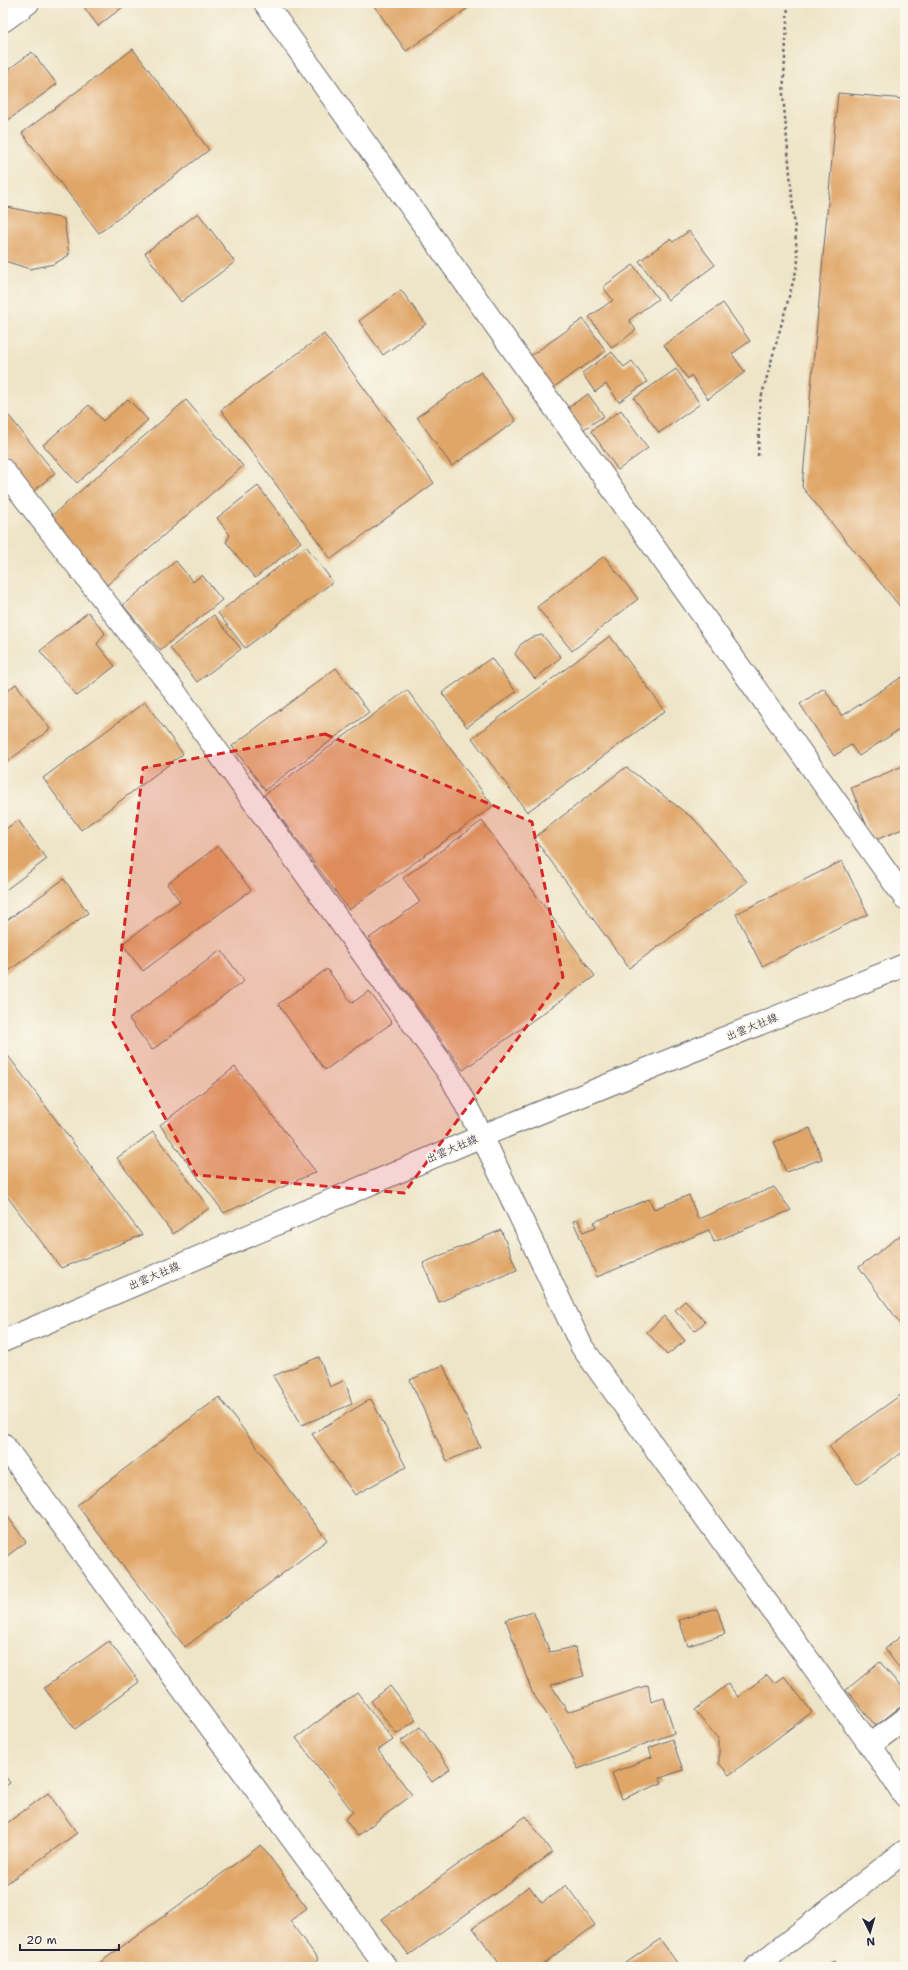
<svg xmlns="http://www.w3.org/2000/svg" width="908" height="1970" font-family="'Shantell Sans','Klee One',sans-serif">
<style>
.building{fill:#e0a668}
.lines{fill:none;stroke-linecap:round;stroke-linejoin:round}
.street-casing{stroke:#69666c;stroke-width:24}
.primary-casing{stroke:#69666c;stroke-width:24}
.path{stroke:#69666c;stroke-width:2.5;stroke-dasharray:3 3;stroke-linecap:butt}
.street{stroke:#fff;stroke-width:22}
.primary{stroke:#fff;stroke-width:22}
.marked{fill:#d62828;fill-opacity:0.2;stroke:#d62828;stroke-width:3;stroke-dasharray:8 5;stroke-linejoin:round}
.labels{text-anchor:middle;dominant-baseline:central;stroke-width:3.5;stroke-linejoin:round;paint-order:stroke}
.street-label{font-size:11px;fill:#22223b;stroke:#fbf7ec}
</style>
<rect width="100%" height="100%" fill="#fbf7ec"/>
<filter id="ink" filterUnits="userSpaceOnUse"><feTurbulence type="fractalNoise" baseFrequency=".025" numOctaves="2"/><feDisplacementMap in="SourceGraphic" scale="8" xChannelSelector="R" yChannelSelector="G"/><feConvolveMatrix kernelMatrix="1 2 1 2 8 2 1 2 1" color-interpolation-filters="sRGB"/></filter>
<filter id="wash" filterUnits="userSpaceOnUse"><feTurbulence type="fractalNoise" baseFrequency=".012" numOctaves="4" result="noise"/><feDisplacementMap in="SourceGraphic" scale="16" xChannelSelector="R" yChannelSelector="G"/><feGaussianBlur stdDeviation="0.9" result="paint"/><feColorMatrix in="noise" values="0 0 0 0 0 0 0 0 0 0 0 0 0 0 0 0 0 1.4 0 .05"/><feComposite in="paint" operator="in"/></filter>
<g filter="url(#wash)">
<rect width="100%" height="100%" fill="#eee5c8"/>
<g id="blocks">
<g class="building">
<path d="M81 3H128L98 26Z"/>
<path d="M372 3H475L406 51Z"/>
<path d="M133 49 209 150 99 233 22 133Z"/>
<path d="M32 52 57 84 7 121 3 115V61L9 69Z"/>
<path d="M838 93 905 99V609H902L802 487Z"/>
<path d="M3 206 64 219 69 255 54 264 30 269 8 262H3Z"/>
<path d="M198 213 235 262 181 302 145 253Z"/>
<path d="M689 231 715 265 668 300 639 261 670 239 673 242Z"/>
<path d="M633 265 658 299 629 320 636 330 612 348 589 317 613 300 603 287Z"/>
<path d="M401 290 426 324 383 355 359 321Z"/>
<path d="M723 303 750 341 732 354 745 372 708 399 691 375 688 379 664 345Z"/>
<path d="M583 319 606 351 551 389 529 357Z"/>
<path d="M324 334 434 483 331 559 221 410Z"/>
<path d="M612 352 624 367 632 361 647 382 619 402 606 384 595 392 582 373Z"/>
<path d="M676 369 700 404 659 433 634 398Z"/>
<path d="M481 372 516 421 452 466 417 417Z"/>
<path d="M588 394 604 416 581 431 566 409Z"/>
<path d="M128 399 148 420 77 483 43 445 89 405 103 421Z"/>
<path d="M186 400 243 466 107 585 49 518Z"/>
<path d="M621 410 648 448 618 470 591 431Z"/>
<path d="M9 416 55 473 30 494 3 461V421Z"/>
<path d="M258 486 301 542 255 578 226 542 230 535 217 518Z"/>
<path d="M306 546 333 582 245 648 218 613Z"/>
<path d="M604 556 638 599 572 651 537 607Z"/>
<path d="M176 561 193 582 202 575 222 600 160 650 123 605Z"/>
<path d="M88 612 105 633 97 644 115 666 77 696 40 651Z"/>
<path d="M214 615 241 649 197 682 170 648Z"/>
<path d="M542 635 561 657 535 679 515 654 521 644 530 638Z"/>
<path d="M610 636 665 711 527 812 472 738Z"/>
<path d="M491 658 516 692 467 727 442 693Z"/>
<path d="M336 668 369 712 265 790 232 746Z"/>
<path d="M905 675V726L859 756 851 745 834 756 800 704 824 688 842 716Z"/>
<path d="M16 684 50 729 3 765V694Z"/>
<path d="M407 690 493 806 349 910 264 795Z"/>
<path d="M145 702 183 754 81 830 43 778Z"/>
<path d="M905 765V828L873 841 851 788Z"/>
<path d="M626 767 695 820 747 882 629 968 534 838Z"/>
<path d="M18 820 47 859 3 892V831Z"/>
<path d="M482 821 595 976 463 1070 368 939 420 902 403 878Z"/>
<path d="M218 846 251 890 143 971 122 944 180 901 167 884Z"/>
<path d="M842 861 868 914 762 966 736 914Z"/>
<path d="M64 879 88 913 3 975V923Z"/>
<path d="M221 950 244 981 152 1050 129 1019Z"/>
<path d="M327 969 352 1003 369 991 392 1023 325 1070 278 1004Z"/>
<path d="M3 1049 142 1235 61 1268 3 1191Z"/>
<path d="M235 1067 316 1172 224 1213 160 1125Z"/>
<path d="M810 1128 822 1159 786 1172 774 1142Z"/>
<path d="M153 1132 209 1208 173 1234 117 1158Z"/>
<path d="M774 1187 791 1210 714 1242 709 1230 597 1277 573 1221 578 1220 583 1232 596 1227 594 1222 649 1199 654 1209 689 1195 698 1219Z"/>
<path d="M501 1230 517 1270 439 1302 423 1263Z"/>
<path d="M905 1232V1330L859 1267Z"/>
<path d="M685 1301 705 1322 695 1331 675 1310Z"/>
<path d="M664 1316 685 1341 667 1355 647 1332Z"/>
<path d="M319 1357 330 1387 345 1380 352 1404 302 1425 273 1376Z"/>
<path d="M443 1365 480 1447 447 1461 410 1380Z"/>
<path d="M905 1392V1450L857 1484 829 1446Z"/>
<path d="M219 1397 327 1540 185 1647 77 1505Z"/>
<path d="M371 1399 406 1467 355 1495 312 1434Z"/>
<path d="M3 1510 26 1542 3 1559Z"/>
<path d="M717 1608 725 1634 688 1646 679 1620Z"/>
<path d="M533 1611 550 1652 575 1647 584 1676 551 1685 568 1712 648 1685 651 1702 664 1698 674 1733 578 1769 556 1728 532 1692 506 1620Z"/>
<path d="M905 1633V1676L885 1649Z"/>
<path d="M109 1641 139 1682 75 1729 44 1688Z"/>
<path d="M880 1662 905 1692V1703L876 1726 846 1690Z"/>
<path d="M767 1675 774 1683 784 1676 812 1712 729 1775 719 1763V1740L695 1710 728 1684 738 1697Z"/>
<path d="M390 1686 416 1720 397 1734 371 1701Z"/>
<path d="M357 1692 393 1740 378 1750 412 1795 357 1836 345 1819 353 1812 296 1738Z"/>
<path d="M420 1727 450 1769 432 1782 401 1741Z"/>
<path d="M672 1739 683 1770 660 1778 662 1783 622 1799 612 1773 652 1757 649 1748Z"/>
<path d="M3 1773 10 1783 3 1788Z"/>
<path d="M48 1793 77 1833 3 1886V1826Z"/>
<path d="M526 1816 552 1853 409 1955 382 1919Z"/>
<path d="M261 1845 307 1908 290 1921 318 1960 309 1967H94Z"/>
<path d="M566 1885 595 1925 539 1967H502L473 1928 529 1886 542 1903Z"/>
<path d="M660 1939 680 1967H623L622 1966Z"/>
<path d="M834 1961 838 1967H823Z"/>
</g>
</g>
</g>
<g filter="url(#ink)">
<use href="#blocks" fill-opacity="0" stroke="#69666c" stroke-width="1"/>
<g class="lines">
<defs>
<g id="street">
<path d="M265 3 905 898"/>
<path d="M3 21 28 3"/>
<path d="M3 470 172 688 450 1075 482 1136 582 1347 870 1745 905 1796"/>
<path d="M3 1444 386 1967"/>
<path d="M870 1745 905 1719"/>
<path d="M756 1967 905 1851"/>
</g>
<path id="primary" d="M3 1341 482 1136 905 965"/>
</defs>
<use href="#street" class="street-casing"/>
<use href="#primary" class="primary-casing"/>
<path class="path" d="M758 456 760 402 798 264 783 95 788 3"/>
<use href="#street" class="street"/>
<use href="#primary" class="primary"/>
</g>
</g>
<path class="marked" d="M325 734 532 822 563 977 404 1193 196 1175 113 1022 143 768Z"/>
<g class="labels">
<g class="street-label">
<text transform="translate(752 1027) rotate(-22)">出雲大社線</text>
<text transform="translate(452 1149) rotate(-23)">出雲大社線</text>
<text transform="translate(154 1276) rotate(-23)">出雲大社線</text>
</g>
</g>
<rect width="908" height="1970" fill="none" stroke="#fbf7ec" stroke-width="16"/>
<g transform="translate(870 1932) rotate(175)" stroke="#fbf7ec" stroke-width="3" paint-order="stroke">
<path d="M0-3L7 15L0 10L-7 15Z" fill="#22223b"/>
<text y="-6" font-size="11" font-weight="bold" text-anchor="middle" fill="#22223b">N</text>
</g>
<path d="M20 1944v6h99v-6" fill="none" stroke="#22223b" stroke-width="2"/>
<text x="26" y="1944" font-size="12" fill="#22223b" stroke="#fbf7ec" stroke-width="3" paint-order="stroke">20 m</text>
</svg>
